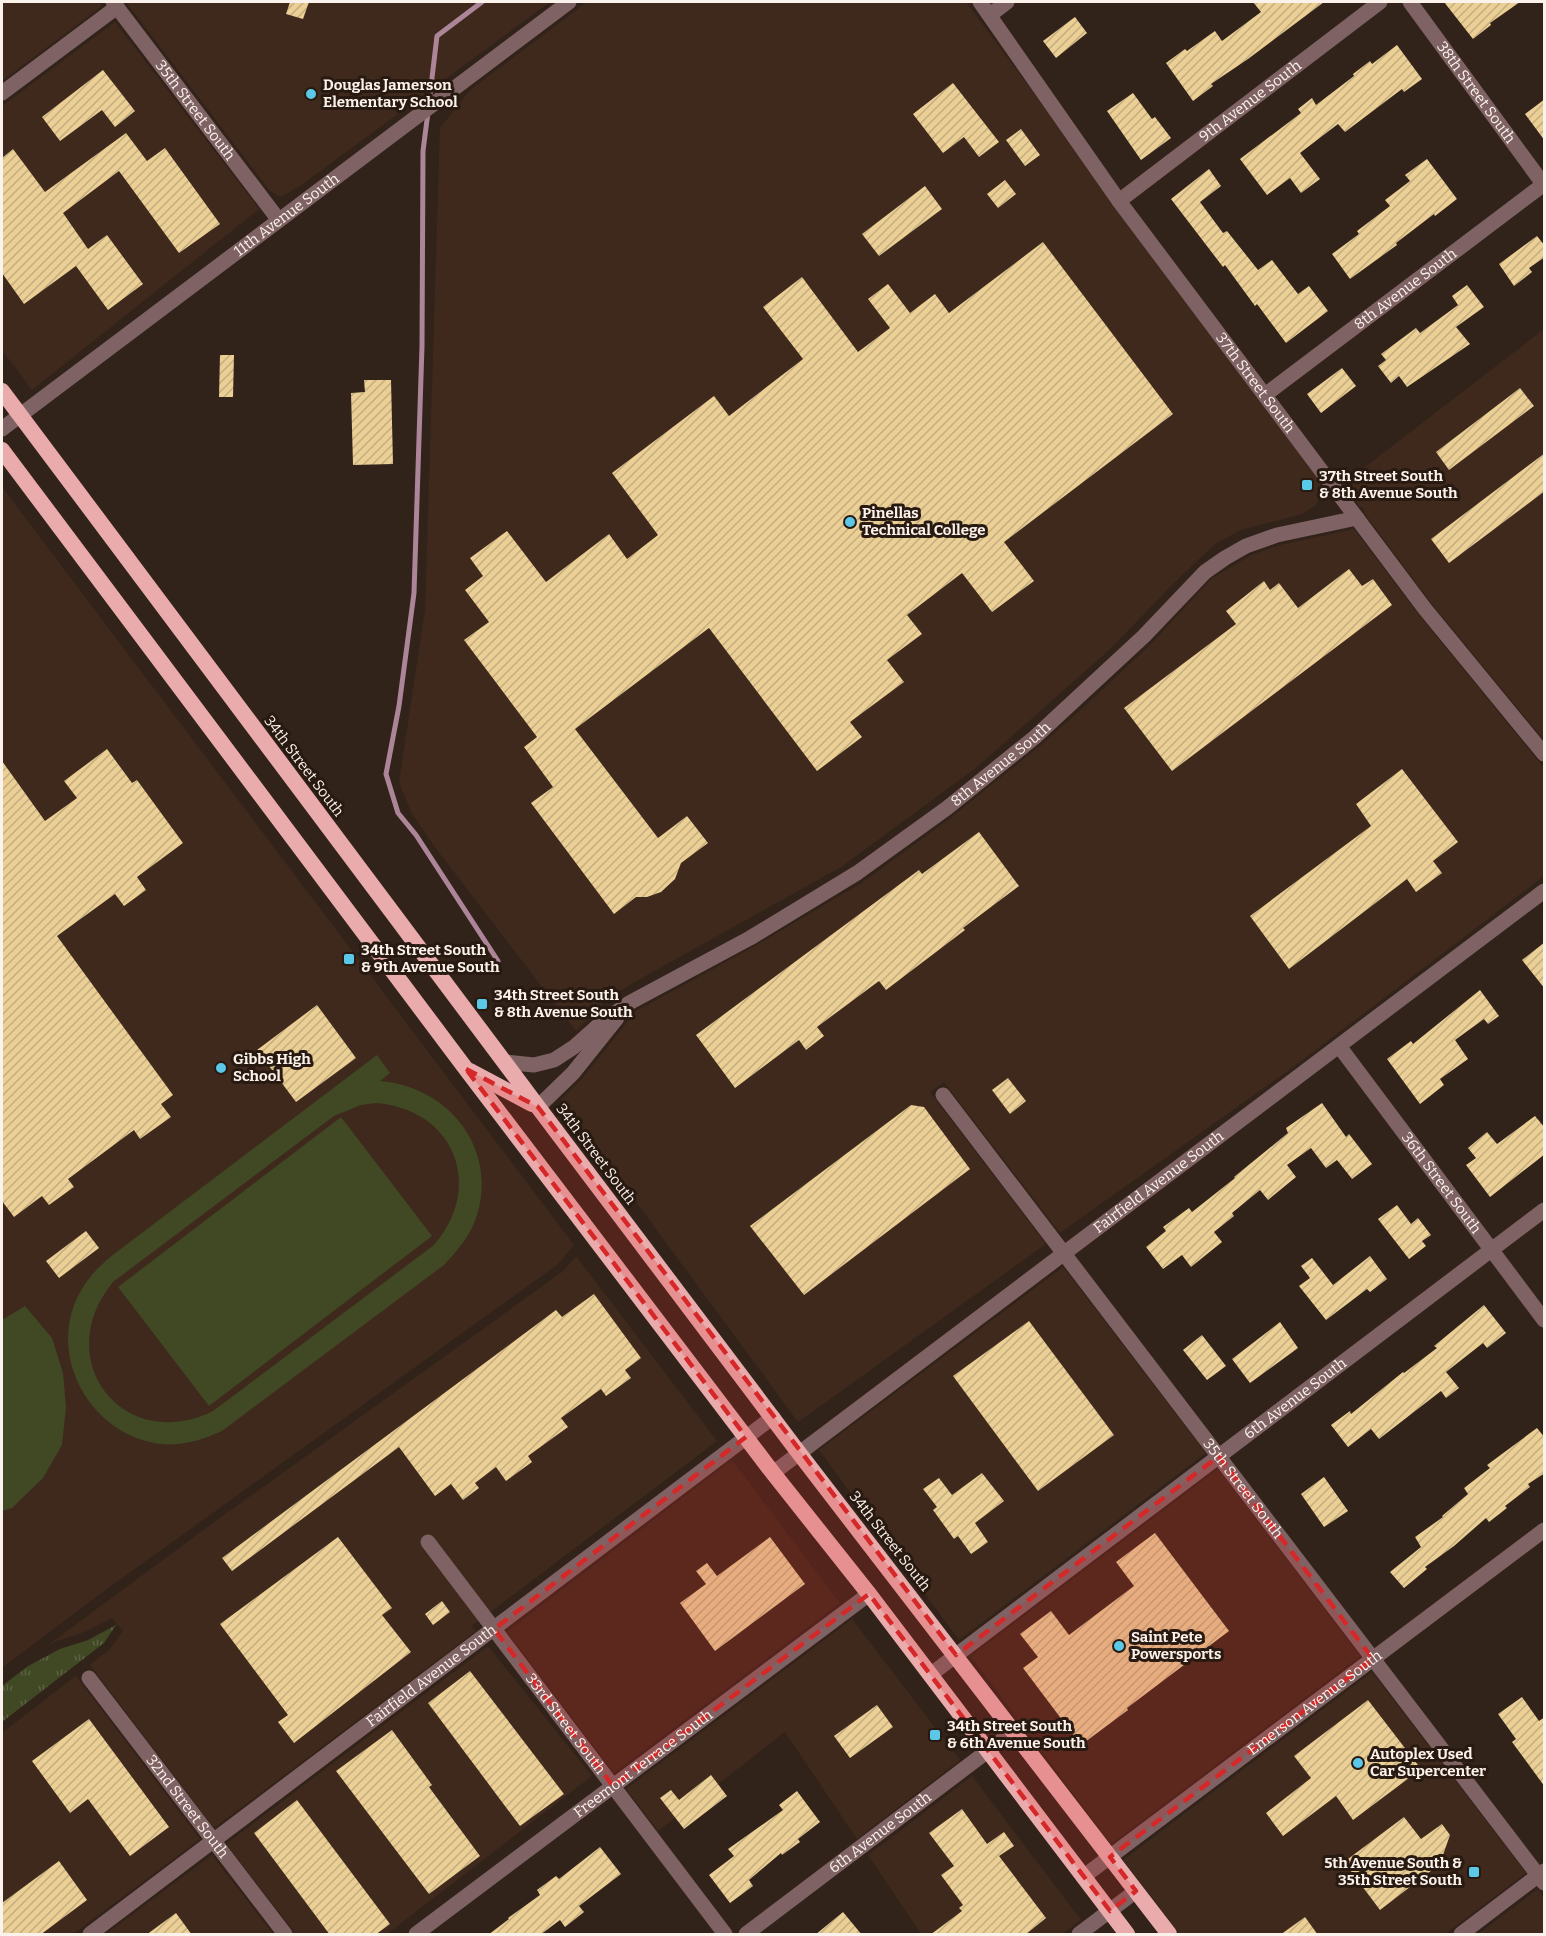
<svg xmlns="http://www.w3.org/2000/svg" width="1546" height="1936" font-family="Bitter,serif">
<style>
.built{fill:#3e291c}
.park{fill:url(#park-tufts)}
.garden{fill:#404824;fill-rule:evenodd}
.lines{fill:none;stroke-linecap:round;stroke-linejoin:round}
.stream{stroke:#ac8599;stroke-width:5}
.building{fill:url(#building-hatch)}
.minor{stroke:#7f6364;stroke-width:15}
.tertiary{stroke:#7f6364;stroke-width:15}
.trunk{stroke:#eaabac;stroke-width:16}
.marked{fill:#d62828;fill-opacity:0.2;stroke:#d62828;stroke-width:4.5;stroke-dasharray:12 8;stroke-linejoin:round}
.poi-dot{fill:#5bc8e7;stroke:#281a11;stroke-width:2}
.labels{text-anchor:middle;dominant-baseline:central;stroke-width:6;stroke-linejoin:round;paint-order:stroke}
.poi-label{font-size:15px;font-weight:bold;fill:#fcf2ec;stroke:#281a11;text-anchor:start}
.street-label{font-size:15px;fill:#fcf2ec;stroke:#281a11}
</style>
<defs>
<pattern id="park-tufts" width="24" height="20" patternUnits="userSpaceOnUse" patternTransform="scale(1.5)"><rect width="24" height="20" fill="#404824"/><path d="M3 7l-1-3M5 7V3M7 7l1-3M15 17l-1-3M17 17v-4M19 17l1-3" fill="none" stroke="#5c6344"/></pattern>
<pattern id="building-hatch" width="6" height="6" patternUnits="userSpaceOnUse" patternTransform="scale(1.5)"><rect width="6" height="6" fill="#ebcf95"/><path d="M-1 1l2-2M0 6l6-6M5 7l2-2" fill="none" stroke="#c3ae82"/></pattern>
</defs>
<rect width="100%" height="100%" fill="#32231a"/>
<g class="built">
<path d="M2 2H99L102 6 2 81Z"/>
<path d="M126 2H550L300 186 281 197 270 191Z"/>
<path d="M587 2H966L1319 476 1322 489 1316 505 1302 514 1241 530 1215 544 1179 578 1109 650 976 768 841 867 633 983 606 1000 576 1031 434 846 411 812 399 782 425 610 440 128 470 90Z"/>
<path d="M115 22 259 209 32 390 2 350V106Z"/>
<path d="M1544 329V740L1432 604 1365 514 1363 507H1360L1343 484Z"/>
<path d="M2 487 574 1245 557 1265 100 1594 2 1668Z"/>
<path d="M1354 529 1419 615 1544 768V876L1300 1062 1060 1233 944 1082 930 1092 1046 1244 798 1422 561 1100 581 1080 636 1011 755 946 863 882 953 816 1041 745 1086 705 1151 644 1211 579 1251 555 1280 545Z"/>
<path d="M576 1256 717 1441 472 1626 476 1631 214 1828 90 1665 76 1676 200 1839 73 1934H2V1733L109 1650 123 1631 112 1618 84 1632 57 1641 44 1648 217 1520 562 1272Z"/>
<path d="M1063 1267 1206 1453 959 1640 819 1450Z"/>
<path d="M732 1460 840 1603 614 1773 507 1632Z"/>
<path d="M1218 1469 1360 1656 1111 1844 971 1656Z"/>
<path d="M852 1619 960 1760 857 1839 785 1732 658 1831 626 1789Z"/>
<path d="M488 1646 592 1776 387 1934H296L226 1844Z"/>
<path d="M1372 1672 1526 1873 1445 1934H1180L1123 1860Z"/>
<path d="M972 1776 1081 1920 1062 1934H921L868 1855Z"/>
<path d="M212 1855 273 1934H106Z"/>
<path d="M1538 1889 1544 1898V1934H1478Z"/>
</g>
<path class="park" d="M116 1625 104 1643 2 1722V1686L28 1666 60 1649 88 1640Z"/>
<g class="garden">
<path d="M377 1055 390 1073 380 1081C447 1086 498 1147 477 1215 471 1235 458 1250 444 1265L222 1431C202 1440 182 1446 160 1444 86 1434 42 1347 85 1284 93 1272 103 1263 114 1254ZM376 1103C454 1109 485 1186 434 1245L213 1411C124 1455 49 1360 113 1282L334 1116 361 1105Z"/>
<path d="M341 1117 432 1236 209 1406 118 1287Z"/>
<path d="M25 1306 52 1338 63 1373 66 1407 62 1445 43 1478 12 1508 2 1511V1320Z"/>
</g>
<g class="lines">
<g class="stream">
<path d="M429 103 437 36 482 2"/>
<path d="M428 112 423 151 422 346 414 593 399 706 386 774 398 813 416 835 498 961"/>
</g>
</g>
<g class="building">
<path d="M290 2H309L303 19 286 14Z"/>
<path d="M1253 2H1324L1248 59 1211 84 1213 86 1193 101 1166 63 1185 49 1187 51 1215 31 1222 41 1261 12Z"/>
<path d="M1444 2H1520L1490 23 1491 25 1473 39Z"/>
<path d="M1075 17 1087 33 1056 58 1043 41Z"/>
<path d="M1397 45 1422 79 1404 92 1402 89 1345 132 1338 124 1300 153 1320 179 1301 193 1290 178 1267 195 1240 159 1301 113 1298 109 1312 98 1316 105 1354 76 1353 74 1370 61 1372 64Z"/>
<path d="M103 70 135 111 115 127 102 110 60 141 42 117Z"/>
<path d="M953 83 999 142 979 157 964 137 943 153 913 114Z"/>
<path d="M1133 93 1152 119 1155 117 1171 138 1141 160 1107 111Z"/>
<path d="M1545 99V141L1525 114Z"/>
<path d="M1021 129 1040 155 1025 166 1006 140Z"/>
<path d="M126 133 147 161 165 148 220 224 179 253 119 171 63 213 88 249 107 235 143 284 108 310 76 266 24 304 2 273V158L13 149 45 192Z"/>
<path d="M1427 159 1457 199 1435 216 1434 214 1396 243 1397 245 1350 279 1332 254 1359 234 1357 231 1390 206 1385 200 1410 181 1405 175Z"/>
<path d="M1209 169 1221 186 1200 202 1223 233 1227 231 1258 270 1272 260 1298 294 1309 286 1328 311 1286 343 1257 304 1255 306 1225 265 1223 267 1171 199Z"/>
<path d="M1005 180 1016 194 998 208 987 194Z"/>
<path d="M925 186 942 209 879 256 862 234Z"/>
<path d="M1537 236 1545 246V257L1529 268 1532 272 1514 286 1499 264Z"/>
<path d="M1043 242 1173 414 1004 542 1034 581 992 612 962 573 907 615 922 634 887 660 904 682 850 722 862 737 817 771 709 628 575 729 658 838 687 816 708 843 681 863 675 879 661 892 647 897H636L614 914 531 803 553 787 524 747 537 737 464 640 489 622 465 590 483 576 470 558 507 531 546 582 609 534 627 559 658 535 612 473 714 396 729 416 803 359 763 307 802 277 858 352 890 328 868 299 888 284 910 313 935 294 949 313Z"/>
<path d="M1467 285 1484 307 1456 327 1470 344 1407 387 1399 376 1391 383 1378 366 1386 360 1381 354 1416 328 1420 333 1458 305 1452 296Z"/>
<path d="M220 355H234L233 397H219Z"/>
<path d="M1342 368 1356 386 1321 413 1307 394Z"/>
<path d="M364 380H391L393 464 353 465 351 393 365 392Z"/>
<path d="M1520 388 1534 406 1449 470 1436 452Z"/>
<path d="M1545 453V491L1449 563 1431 539Z"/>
<path d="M1349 569 1362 586 1373 579 1392 605 1172 771 1124 708 1236 624 1226 611 1264 581 1270 590 1279 583 1298 608Z"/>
<path d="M107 749 132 783 137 780 183 843 137 877 146 890 124 906 115 894 57 936 173 1095 161 1104 171 1117 140 1139 134 1130 68 1179 74 1187 49 1205 42 1196 14 1217 2 1201V761L45 821 77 798 64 781Z"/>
<path d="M1402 769 1458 842 1433 861 1442 873 1416 892 1407 879 1289 969 1250 916 1371 826 1356 804Z"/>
<path d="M979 832 1019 886 963 928 965 930 886 990 879 981 817 1027 824 1036 806 1050 799 1040 735 1088 696 1035 919 870 922 874Z"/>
<path d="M1545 942V989L1522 960Z"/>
<path d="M1480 990 1499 1016 1488 1024 1484 1019 1455 1040 1468 1059 1440 1079 1444 1085 1420 1104 1387 1059 1411 1041 1413 1044Z"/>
<path d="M317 1005 356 1058 296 1102 257 1050Z"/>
<path d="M1008 1078 1026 1101 1010 1114 992 1090Z"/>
<path d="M1322 1103 1346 1137 1349 1134 1372 1164 1352 1179 1337 1160 1326 1168 1311 1148 1287 1165 1296 1177 1268 1200 1260 1190 1232 1213 1234 1216 1214 1232 1222 1242 1191 1267 1182 1255 1163 1269 1146 1247 1166 1231 1163 1227 1189 1208 1192 1212 1235 1178 1234 1177 1288 1133 1286 1128Z"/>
<path d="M911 1105 924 1107 970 1169 804 1295 750 1226Z"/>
<path d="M1535 1116 1545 1128V1154L1490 1197 1466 1165 1476 1158 1468 1148 1487 1132 1497 1144Z"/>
<path d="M1397 1205 1411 1224 1418 1218 1431 1235 1422 1241 1426 1246 1409 1259 1378 1219Z"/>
<path d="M86 1231 99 1248 59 1278 46 1261Z"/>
<path d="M1370 1256 1387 1279 1370 1292 1367 1289 1326 1320 1299 1286 1310 1278 1301 1266 1312 1258 1333 1285Z"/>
<path d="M594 1294 641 1358 625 1370 631 1378 606 1396 601 1389 561 1418 568 1427 528 1456 532 1462 506 1481 496 1467 475 1483 479 1488 463 1500 451 1484 435 1496 399 1447 232 1571 222 1558 556 1310 562 1317Z"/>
<path d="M1484 1305 1506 1333 1487 1348 1483 1343 1446 1372 1459 1388 1446 1398 1441 1391 1379 1439 1371 1429 1348 1447 1331 1425 1350 1411 1351 1414 1403 1372 1404 1373 1437 1348 1434 1346Z"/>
<path d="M1029 1321 1114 1435 1038 1491 953 1376Z"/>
<path d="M1280 1322 1298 1348 1250 1383 1232 1359Z"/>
<path d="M1202 1335 1226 1366 1207 1380 1183 1350Z"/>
<path d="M1537 1428 1545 1438V1473L1528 1484 1530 1487 1505 1506 1507 1508 1489 1522 1486 1518 1454 1546 1425 1567 1427 1569 1404 1588 1390 1572 1421 1547 1415 1537 1443 1517 1442 1516 1468 1494 1464 1488 1490 1468 1487 1465Z"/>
<path d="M982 1473 1004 1501 975 1523 988 1542 971 1554 958 1536 954 1539 933 1510 937 1507 923 1489 939 1478 952 1495Z"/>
<path d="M1324 1477 1348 1511 1324 1527 1301 1494Z"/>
<path d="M1155 1533 1229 1631 1127 1708 1128 1710 1081 1745 1023 1668 1038 1657 1020 1634 1051 1611 1069 1635 1134 1586 1116 1562Z"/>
<path d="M338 1537 392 1608 382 1615 411 1652 294 1743 278 1722 288 1715 220 1624Z"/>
<path d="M770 1537 805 1584 715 1651 680 1603 706 1584 696 1571 707 1563 717 1576Z"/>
<path d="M442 1601 450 1612 433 1625 425 1614Z"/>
<path d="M470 1671 564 1794 520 1826 428 1703Z"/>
<path d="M1522 1697 1539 1721 1545 1717V1787L1512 1742 1516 1739 1498 1714Z"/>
<path d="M1368 1700 1421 1769 1353 1820 1336 1796 1283 1836 1266 1813 1311 1778 1294 1756Z"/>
<path d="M877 1705 893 1727 850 1758 834 1736Z"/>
<path d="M89 1719 169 1827 130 1856 88 1799 70 1813 32 1761Z"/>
<path d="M392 1730 432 1785 429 1787 480 1856 429 1894 336 1771Z"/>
<path d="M711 1775 727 1796 684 1829 660 1798 671 1790 679 1800Z"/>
<path d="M797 1791 820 1822 798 1839 800 1842 782 1855 781 1853 749 1880 753 1886 730 1903 709 1875 734 1856 728 1849 783 1810 779 1805Z"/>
<path d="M297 1800 390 1924 375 1935H330L254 1833Z"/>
<path d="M962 1809 987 1844 1004 1832 1014 1846 999 1856 1046 1918 1025 1935H930L962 1911 959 1908 963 1905 941 1875 954 1866 929 1833Z"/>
<path d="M1404 1817 1421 1839 1442 1824 1450 1835 1443 1855 1436 1867 1380 1910 1344 1862Z"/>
<path d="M600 1847 621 1874 579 1906 584 1912 565 1927 560 1920 540 1935H488L509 1919 508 1918 540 1895 537 1890 556 1876 559 1879Z"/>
<path d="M59 1861 87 1900 40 1935H2V1903Z"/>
<path d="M843 1912 862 1935H815Z"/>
<path d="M176 1913 192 1935H146Z"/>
<path d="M1305 1917 1318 1935H1280Z"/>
</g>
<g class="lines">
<g class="minor">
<path id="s1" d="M113 2 278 219"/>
<path id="s2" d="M1410 2 1544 185"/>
<path d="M990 15 1007 2"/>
<path d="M2 93 117 7"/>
<path id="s3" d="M1119 201 1380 2"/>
<path id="s4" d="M1265 395 1544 184"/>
<path id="s5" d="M2 429 569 2"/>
<path id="s6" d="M1339 1046 1544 1320"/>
<path id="s7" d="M504 1062 534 1065 554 1060 574 1047 601 1023 629 1003 750 938 857 873 947 808 1035 737 1144 636 1205 572 1225 558 1246 546 1277 535 1357 518"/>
<path id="s8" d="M943 1095 1544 1883"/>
<path d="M538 1107 573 1073 617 1018"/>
<path id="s9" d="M773 1473 1544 891"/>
<path id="s10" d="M428 1542 725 1934"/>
<path id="s11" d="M930 1675 1544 1210"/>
<path id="s12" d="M89 1678 285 1934"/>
<path id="s13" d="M1083 1877 1544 1530"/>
<path id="s14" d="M90 1934 773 1417"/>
<path id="s15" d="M416 1934 869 1594"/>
<path id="s16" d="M746 1934 1014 1731"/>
<path d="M1079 1934 1136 1891"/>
</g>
<g class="tertiary">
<path id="s17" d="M980 2 1119 201 1425 609 1544 754"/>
<path d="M1461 1934 1544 1871"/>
</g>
<g class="trunk">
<path d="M2 391 538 1107 799 1453 1169 1934"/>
<path d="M2 450 466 1069 773 1473 869 1594 1127 1934"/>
<path d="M470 1071 532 1104"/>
</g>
</g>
<path class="marked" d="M466 1069 538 1107 956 1655 1219 1456 1373 1659 1110 1857 1136 1891 1110 1911 869 1594 613 1786 494 1629 746 1437Z"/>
<g class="poi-dot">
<circle cx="311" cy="94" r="6"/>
<rect x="1301" y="479" width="12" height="12" rx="3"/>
<circle cx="850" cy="522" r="6"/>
<rect x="343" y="953" width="12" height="12" rx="3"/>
<rect x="476" y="998" width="12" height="12" rx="3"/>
<circle cx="221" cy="1068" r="6"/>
<circle cx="1119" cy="1646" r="6"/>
<rect x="929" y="1729" width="12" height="12" rx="3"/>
<circle cx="1358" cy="1763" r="6"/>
<rect x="1468" y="1866" width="12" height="12" rx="3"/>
</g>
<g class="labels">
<g class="poi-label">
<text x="323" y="85">Douglas Jamerson<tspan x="323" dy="17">Elementary School</tspan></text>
<text x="1319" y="476">37th Street South<tspan x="1319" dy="17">&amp; 8th Avenue South</tspan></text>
<text x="862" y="513">Pinellas<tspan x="862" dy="17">Technical College</tspan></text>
<text x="361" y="950">34th Street South<tspan x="361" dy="17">&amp; 9th Avenue South</tspan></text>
<text x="494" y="995">34th Street South<tspan x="494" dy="17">&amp; 8th Avenue South</tspan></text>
<text x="233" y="1059">Gibbs High<tspan x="233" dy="17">School</tspan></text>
<text x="1131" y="1637">Saint Pete<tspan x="1131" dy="17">Powersports</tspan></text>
<text x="947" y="1726">34th Street South<tspan x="947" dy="17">&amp; 6th Avenue South</tspan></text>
<text x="1370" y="1754">Autoplex Used<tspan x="1370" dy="17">Car Supercenter</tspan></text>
<text x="1462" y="1863" text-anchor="end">5th Avenue South &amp;<tspan x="1462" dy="17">35th Street South</tspan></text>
</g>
<g class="street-label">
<text stroke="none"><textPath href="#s2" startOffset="112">38th Street South</textPath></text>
<text stroke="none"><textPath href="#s3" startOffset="165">9th Avenue South</textPath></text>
<text stroke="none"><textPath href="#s1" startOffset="136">35th Street South</textPath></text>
<text stroke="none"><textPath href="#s5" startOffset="356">11th Avenue South</textPath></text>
<text stroke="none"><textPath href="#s4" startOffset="176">8th Avenue South</textPath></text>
<text stroke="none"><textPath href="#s17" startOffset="470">37th Street South</textPath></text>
<text stroke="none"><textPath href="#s7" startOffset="588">8th Avenue South</textPath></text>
<text transform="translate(304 766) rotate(53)">34th Street South</text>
<text transform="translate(596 1154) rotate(53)">34th Street South</text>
<text stroke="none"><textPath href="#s9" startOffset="483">Fairfield Avenue South</textPath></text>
<text stroke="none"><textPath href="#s6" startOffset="171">36th Street South</textPath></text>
<text stroke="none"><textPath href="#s11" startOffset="458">6th Avenue South</textPath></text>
<text stroke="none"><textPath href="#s8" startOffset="495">35th Street South</textPath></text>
<text transform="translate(890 1541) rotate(52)">34th Street South</text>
<text stroke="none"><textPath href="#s14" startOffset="428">Fairfield Avenue South</textPath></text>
<text stroke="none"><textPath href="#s13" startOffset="290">Emerson Avenue South</textPath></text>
<text stroke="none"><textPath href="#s10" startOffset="228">33rd Street South</textPath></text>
<text stroke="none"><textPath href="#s15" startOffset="284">Freemont Terrace South</textPath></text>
<text stroke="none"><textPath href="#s12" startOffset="162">32nd Street South</textPath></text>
<text stroke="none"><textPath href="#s16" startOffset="168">6th Avenue South</textPath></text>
</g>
</g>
<rect width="1546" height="1936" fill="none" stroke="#fcf2ec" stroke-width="6"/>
</svg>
